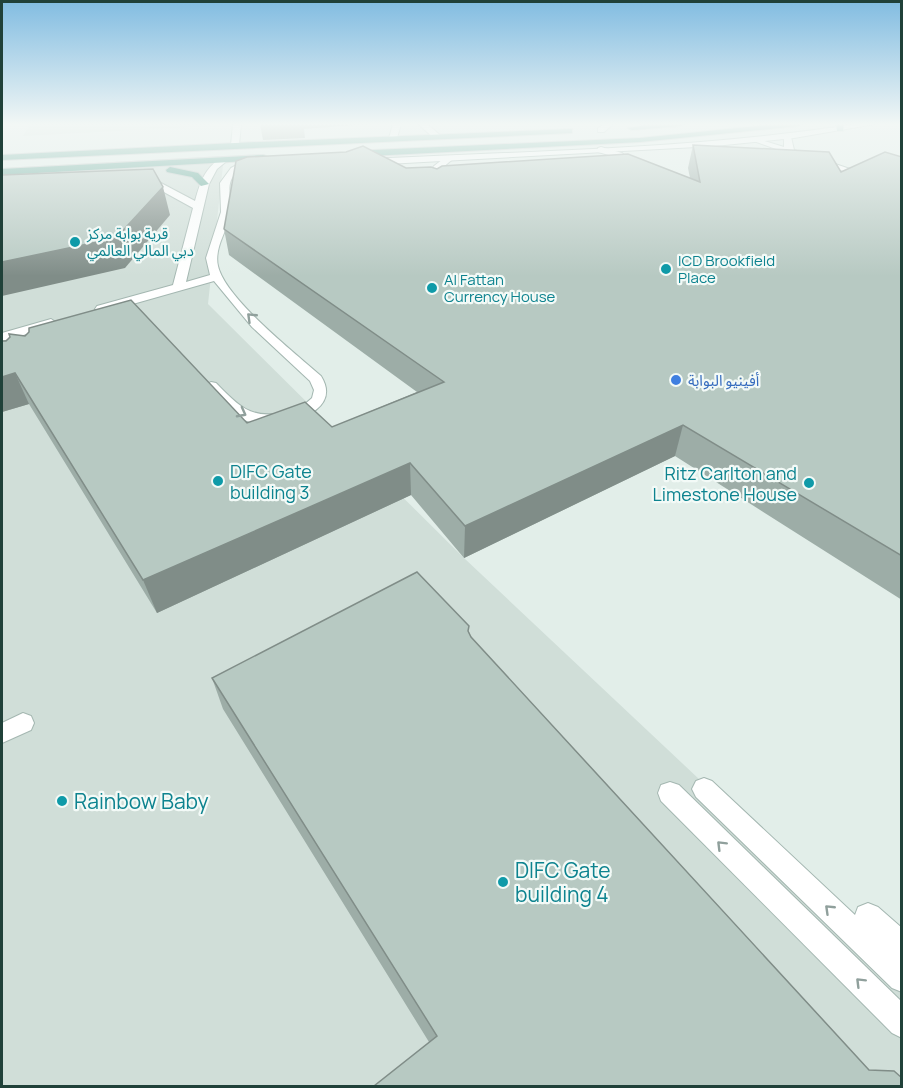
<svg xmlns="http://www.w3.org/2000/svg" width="903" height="1088" font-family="Manrope,'Noto Sans Arabic',sans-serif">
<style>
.built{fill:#d0ded8}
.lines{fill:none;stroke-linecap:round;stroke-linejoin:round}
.lane-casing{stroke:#a4b7b1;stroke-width:2}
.street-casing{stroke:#a4b7b1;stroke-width:2}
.secondary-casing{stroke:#a0bab2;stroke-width:2}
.primary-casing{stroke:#c1cac8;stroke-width:2}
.lane{fill:#fff;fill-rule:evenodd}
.street{fill:#fff;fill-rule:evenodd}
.secondary{fill:#fff;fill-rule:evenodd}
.primary{fill:#63a797;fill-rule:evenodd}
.wall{fill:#9dada7}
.shaded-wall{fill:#808d88}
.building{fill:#b7c9c2;stroke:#808d88;stroke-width:1.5}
.oneway{stroke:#90a09c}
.culture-dot{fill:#0f9aa8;stroke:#f3faf7;stroke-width:2}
.shop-dot{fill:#3f7fe0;stroke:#f3faf7;stroke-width:2}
.labels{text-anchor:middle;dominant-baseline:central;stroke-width:4.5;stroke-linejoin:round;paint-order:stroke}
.far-culture-label{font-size:15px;fill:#0d838f;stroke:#f3faf7;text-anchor:start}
.far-shop-label{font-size:15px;fill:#366cbe;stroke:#f3faf7;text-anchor:start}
.culture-label{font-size:18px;fill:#0d838f;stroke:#f3faf7;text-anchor:start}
.near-culture-label{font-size:21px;fill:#0d838f;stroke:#f3faf7;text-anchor:start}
</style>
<rect width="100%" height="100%" fill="#e2eee9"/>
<g class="built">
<path d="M30 124H210V126L23 136Z"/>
<path d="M224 156 208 304 464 558 901 969V1086H2V168Z"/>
</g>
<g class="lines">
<defs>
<g id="lane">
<path d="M393 124H401L397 138 393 140 389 138Z"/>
<path d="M418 124H427L441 136 434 138Z"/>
<path d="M604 124H613L604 132H598V128Z"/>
<path d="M784 135 791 137 794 150 850 169 846 172 797 156 783 166H777V162L788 156 787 153 751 140 755 138 784 147Z"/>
<path d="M601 147 622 153 632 163 622 170H616V166L622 163 616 157 598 152V148Z"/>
<path d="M447 156 454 158 441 169 440 175 432 183H426L424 181 434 166Z"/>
<path d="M252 157 259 159C252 164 243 167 236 173 223 185 234 202 230 217 226 232 214 249 218 266 225 298 295 353 321 376 346 416 273 430 247 421 230 416 214 400 204 386L211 382 216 383C238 405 249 419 282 413 294 411 304 406 312 398L314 390 310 381 252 327 214 281 101 313 95 309 97 306 173 285 193 208 153 186 138 183V179L159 182 195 201C200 183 204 169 221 158L228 160 217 169 209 184 186 282 210 275 206 258 221 212 220 183 231 168Z"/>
<path d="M51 319 57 323 55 326 2 341V333Z"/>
<path d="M704 778 712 781 855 915 858 907 868 903 878 907 902 928V992L892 988 696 797 692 789 696 781Z"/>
<path d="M670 782 679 785 902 1002V1038L892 1033 661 801 658 793 661 785Z"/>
</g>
<g id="street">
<path d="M856 124H875L794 138 715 146 369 165 365 162 369 159C531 151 695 149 856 124Z"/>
<path d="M23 713 31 716 34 723 31 730 2 743V723Z"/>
</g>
<path id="secondary" d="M233 124H241L239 145 235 147 231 145Z"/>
<g id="primary">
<path d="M652 124H685L681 126 632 130 628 128Z"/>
<path d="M775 124H803L799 126 640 142 351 157 347 154 351 151 640 138Z"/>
<path d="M836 124H844L843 131H837Z"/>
<path d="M569 129H572V133L2 160V155L235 143Z"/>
<path d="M263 155 266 156V160L2 175V169Z"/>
<path d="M170 167 198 173 209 184 201 186 192 177 167 172 166 170Z"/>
</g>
</defs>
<use href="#lane" class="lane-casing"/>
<use href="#street" class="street-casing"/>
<use href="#secondary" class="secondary-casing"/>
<use href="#primary" class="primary-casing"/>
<use href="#lane" class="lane"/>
<use href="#street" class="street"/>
<use href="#secondary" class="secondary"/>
<use href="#primary" class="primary"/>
</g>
<g class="wall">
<path d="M260 124H371L304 129 305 138 263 140Z"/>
<path d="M693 145 841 172 902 157V600L675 456 464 558 411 495 157 613 29 404 2 412V341L247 423 332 427 417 392 229 255 224 229 406 168 690 178 688 168Z"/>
<path d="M469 632 471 637 869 1070 429 1042 223 709 212 678Z"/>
</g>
<g class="shaded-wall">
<path d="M163 187 170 215 125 268 2 296V262Z"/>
<path d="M15 373 29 404 2 412V377Z"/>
<path d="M683 425 675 456 464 558 465 526Z"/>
<path d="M410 463 411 495 157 613 143 580Z"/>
</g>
<g class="building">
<path d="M693 145 829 152 841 172 885 152 902 157V556L683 425 465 526 410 463 143 580 15 373 2 377V341H6L10 337 9 334 25 336 29 332V328L131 300 247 423 305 402 332 427 444 382 224 229 236 161 247 157 346 152 363 146 406 168 431 167 437 169 442 166 628 154 700 182Z"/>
<path d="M153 169 163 187 116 238 2 262V175Z"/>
<path d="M417 572 469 626 468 631 471 637 869 1070 894 1071 902 1078V1086H374L437 1036 212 678Z"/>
</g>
<defs><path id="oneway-chevron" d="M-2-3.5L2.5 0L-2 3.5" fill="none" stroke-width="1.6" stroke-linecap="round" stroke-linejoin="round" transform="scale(1.5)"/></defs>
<g class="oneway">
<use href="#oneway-chevron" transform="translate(251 317) rotate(-136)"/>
<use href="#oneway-chevron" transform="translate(242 413) rotate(28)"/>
<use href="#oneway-chevron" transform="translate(721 845) rotate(-135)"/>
<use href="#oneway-chevron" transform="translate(829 909) rotate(-136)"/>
<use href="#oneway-chevron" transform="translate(860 982) rotate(-135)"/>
</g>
<linearGradient id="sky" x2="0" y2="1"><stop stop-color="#81bce1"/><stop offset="0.45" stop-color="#f2f7f5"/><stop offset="1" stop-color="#f2f7f5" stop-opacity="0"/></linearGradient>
<rect width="903" height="276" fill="url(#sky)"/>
<g class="culture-dot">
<circle cx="75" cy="242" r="6"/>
<circle cx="666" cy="269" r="6"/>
<circle cx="432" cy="288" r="6"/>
<circle cx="218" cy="481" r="6"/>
<circle cx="809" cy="483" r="6"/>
<circle cx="62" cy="801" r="6"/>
<circle cx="503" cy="882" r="6"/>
</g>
<circle class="shop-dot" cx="676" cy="380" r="6"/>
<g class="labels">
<g class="far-culture-label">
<text x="87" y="233">قرية بوابة مركز<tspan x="87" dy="17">دبي المالي العالمي</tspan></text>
<text x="678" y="260">ICD Brookfield<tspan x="678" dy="17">Place</tspan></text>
<text x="444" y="279">Al Fattan<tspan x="444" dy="17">Currency House</tspan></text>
</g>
<g class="far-shop-label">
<text x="688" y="380">أفينيو البوابة</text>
</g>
<g class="culture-label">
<text x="230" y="471">DIFC Gate<tspan x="230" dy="21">building 3</tspan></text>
<text x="797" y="473" text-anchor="end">Ritz Carlton and<tspan x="797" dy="21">Limestone House</tspan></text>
</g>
<g class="near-culture-label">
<text x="74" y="801">Rainbow Baby</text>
<text x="515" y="870">DIFC Gate<tspan x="515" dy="24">building 4</tspan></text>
</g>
</g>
<rect width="903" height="1088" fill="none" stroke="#204139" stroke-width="6"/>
</svg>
